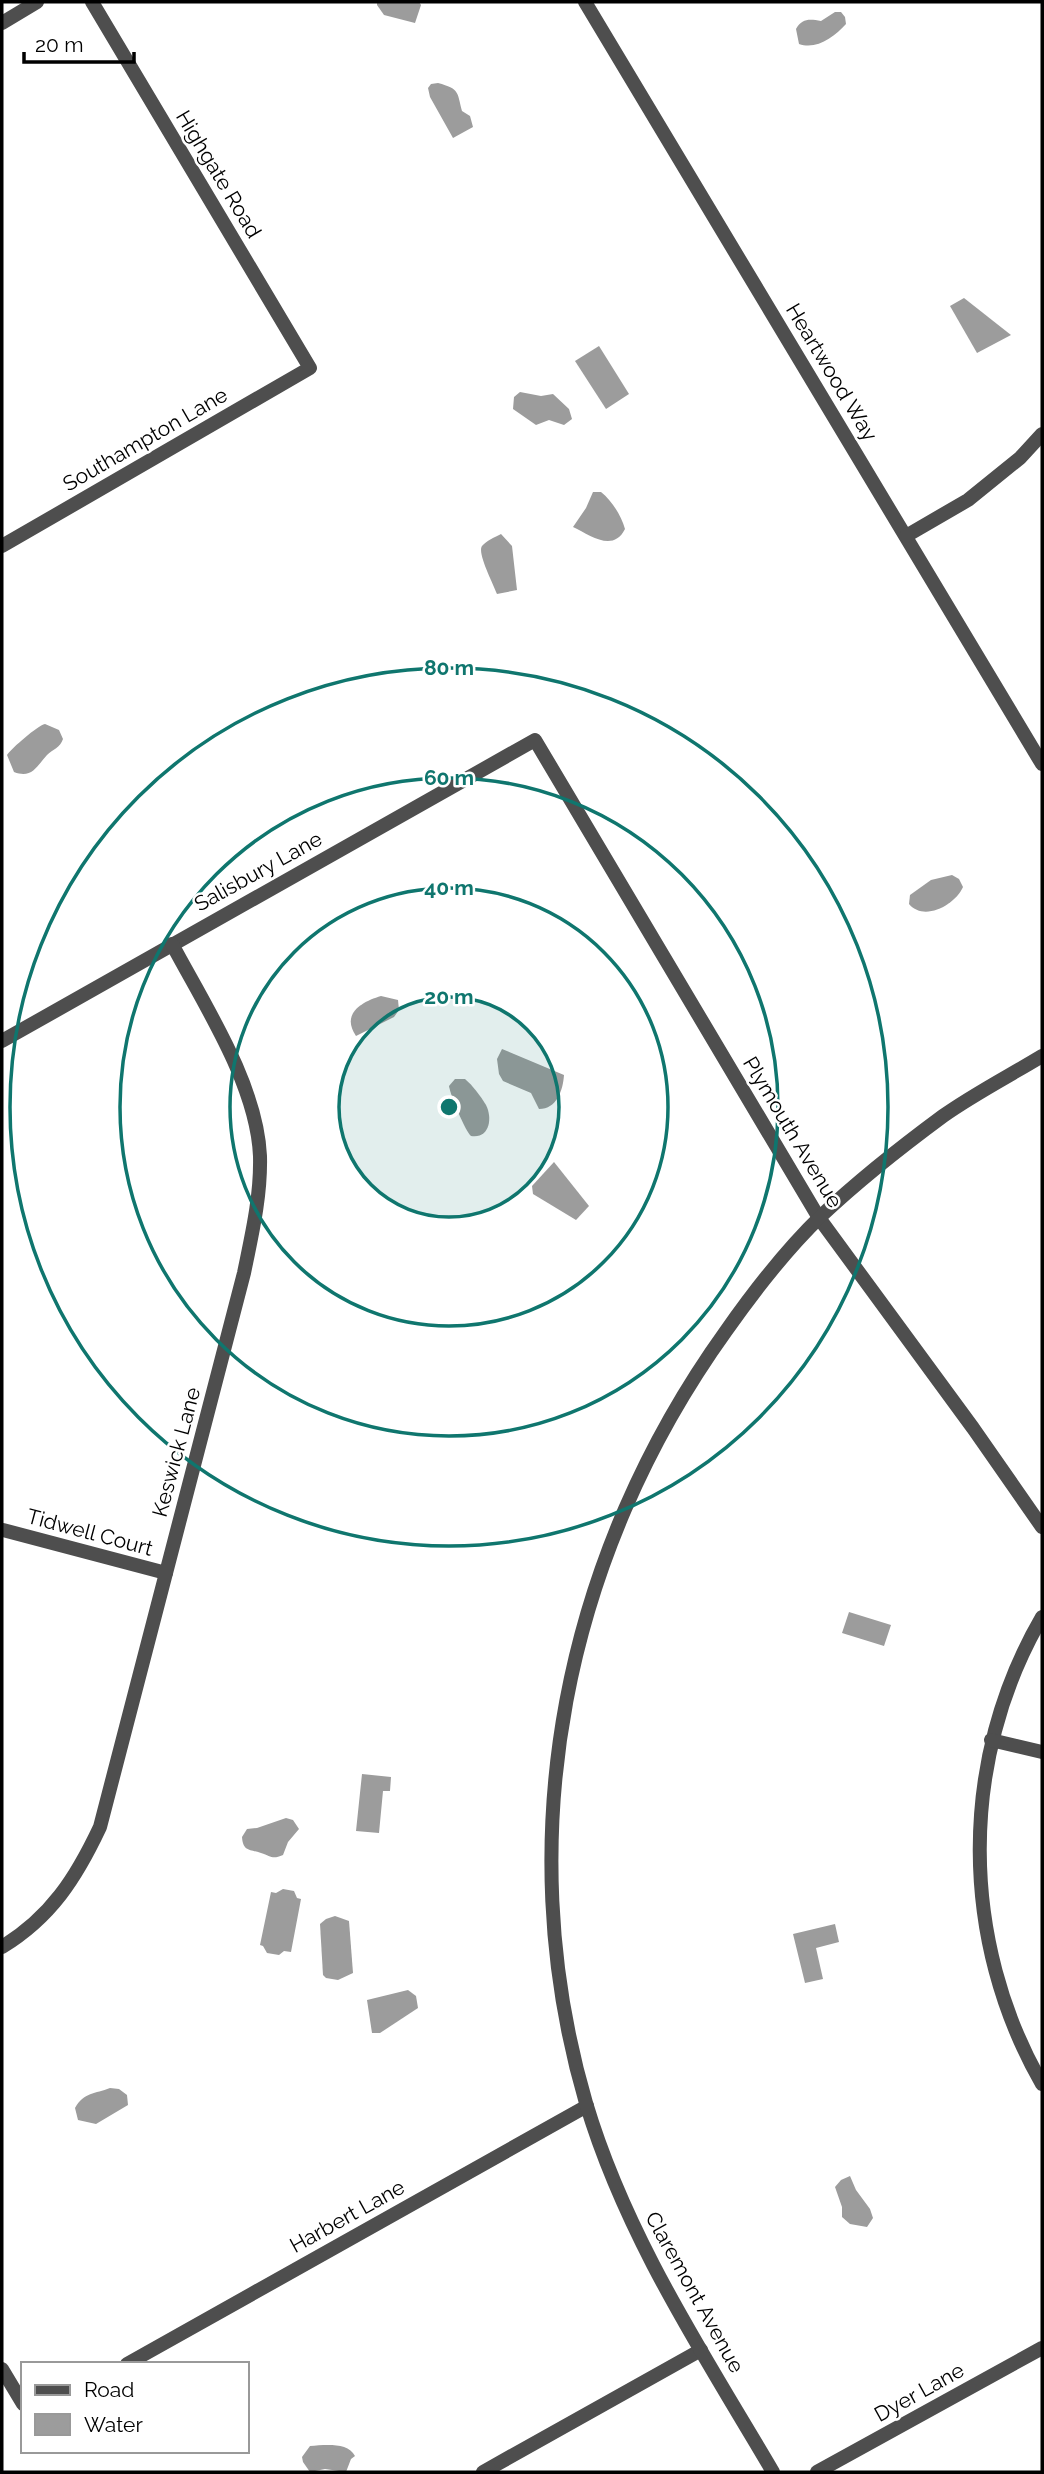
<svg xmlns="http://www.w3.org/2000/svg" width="1044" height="2474" font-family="Raleway,sans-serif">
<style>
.water{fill:#9c9c9c}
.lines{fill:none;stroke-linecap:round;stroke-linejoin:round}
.service{stroke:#4e4e4e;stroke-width:14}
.minor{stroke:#4e4e4e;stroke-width:14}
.ring{fill:none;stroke:#0f766e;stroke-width:3.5}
.labels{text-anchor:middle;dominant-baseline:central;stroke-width:5;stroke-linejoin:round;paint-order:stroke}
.street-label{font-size:21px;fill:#000;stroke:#fff}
.centre{fill:#0f766e;stroke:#fff;stroke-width:3.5}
.ring-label{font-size:21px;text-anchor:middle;font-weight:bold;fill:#0f766e;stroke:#fff;stroke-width:5;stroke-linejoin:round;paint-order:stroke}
</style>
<rect width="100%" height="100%" fill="#fff"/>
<g class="water">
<path d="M377 2H419L421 5 415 23 384 15 377 5Z"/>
<path d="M835 12H841L845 17 846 24C834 37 817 50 799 44L796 29C802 18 810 19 821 21Z"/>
<path d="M438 83C460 89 457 92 462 111L470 116 473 127 453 138 430 97 428 88 431 84Z"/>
<path d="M964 298 1011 335 977 353 950 306Z"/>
<path d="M599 346 629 394 606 409 575 361Z"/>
<path d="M520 392 541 396 553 394 569 409 572 419 564 425 549 420 536 425 513 409 514 397Z"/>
<path d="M593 492H601C612 501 621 515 625 529 613 553 590 535 573 527L586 508Z"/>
<path d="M501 534 512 546 517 590 497 594C493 583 477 553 482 546 486 541 495 537 501 534Z"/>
<path d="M45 724 59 730 63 739C60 748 53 749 47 755 37 766 32 779 14 772L7 755C12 748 37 726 45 724Z"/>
<path d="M952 875 959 879 963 887C955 905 924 922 909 904L910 895 931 880Z"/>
<path d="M381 996 398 1000 399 1010 394 1017 356 1036C341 1014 361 1002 381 996Z"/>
<path d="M502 1049 564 1075C563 1090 557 1109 539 1109L531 1093 503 1081 499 1074 497 1059Z"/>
<path d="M455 1079H465C473 1086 480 1095 486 1105 493 1119 489 1139 471 1136 465 1131 450 1094 449 1086Z"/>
<path d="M554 1162 589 1206 576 1220 533 1194 532 1186Z"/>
<path d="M849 1612 891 1625 884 1646 842 1633Z"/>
<path d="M362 1774 391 1777 390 1791H383L379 1833 356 1831Z"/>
<path d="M286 1818 293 1820 299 1829 288 1842 283 1855C272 1860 271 1856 261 1853 250 1849 243 1852 242 1837L247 1829 257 1828Z"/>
<path d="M283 1889 294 1891 297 1898 301 1899 291 1952 284 1951 279 1955 267 1953 263 1946 260 1945 271 1892 276 1893Z"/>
<path d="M335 1916 349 1921 353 1973 338 1980 326 1978 323 1975 320 1924 326 1919Z"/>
<path d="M835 1924 839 1942 816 1948 823 1979 805 1983 793 1934Z"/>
<path d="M408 1990 416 1996 418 2008 380 2033H372L367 2000Z"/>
<path d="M110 2088 119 2089 127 2095 128 2105 96 2124 78 2120 75 2108C84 2092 95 2094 110 2088Z"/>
<path d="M850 2176 856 2190 870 2209 873 2218 867 2227 850 2224 842 2217V2207L835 2187 841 2180Z"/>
<path d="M310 2446C325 2445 348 2442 355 2456L351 2459 346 2472 325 2469 310 2472 303 2462 302 2457Z"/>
</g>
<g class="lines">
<path class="service" d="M483 2472 701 2350"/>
<g class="minor">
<path d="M585 2 1042 764"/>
<path d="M2 23 37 2"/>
<path d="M906 536 968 500 1020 458 1042 434"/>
<path d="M2 546 310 368 92 2"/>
<path d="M2 1041 535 740 819 1218 973 1428 1042 1527"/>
<path d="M3 1530 166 1573"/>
<path d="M1042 1617C958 1761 960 1941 1042 2084"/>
<path d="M991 1740 1042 1752"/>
<path d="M2 1947C51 1917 76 1878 100 1827L244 1273C252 1234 261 1196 260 1156 257 1085 205 1006 172 944"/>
<path d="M127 2364 587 2106"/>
<path d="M2 2369 23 2404"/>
<path d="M773 2472C703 2353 626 2237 586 2103 508 1836 565 1555 726 1331 754 1291 786 1250 821 1216 859 1180 901 1147 943 1116 974 1094 1009 1076 1042 1056"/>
<path d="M817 2472 1042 2348"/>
</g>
</g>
<circle cx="449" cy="1107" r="110" fill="#0f766e" fill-opacity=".12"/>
<g class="ring">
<circle cx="449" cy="1107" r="110"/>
<circle cx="449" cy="1107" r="219"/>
<circle cx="449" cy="1107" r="329"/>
<circle cx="449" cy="1107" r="439"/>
</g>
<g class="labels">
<g class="street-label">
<text transform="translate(219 174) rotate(59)">Highgate Road</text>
<text transform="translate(832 372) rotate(59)">Heartwood Way</text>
<text transform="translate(145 439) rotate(-30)">Southampton Lane</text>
<text transform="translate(258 871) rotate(-29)">Salisbury Lane</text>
<text transform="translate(793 1132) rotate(59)">Plymouth Avenue</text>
<text transform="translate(176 1452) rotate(-75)">Keswick Lane</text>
<text transform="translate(90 1532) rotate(15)">Tidwell Court</text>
<text transform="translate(347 2216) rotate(-29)">Harbert Lane</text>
<text transform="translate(695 2292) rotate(61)">Claremont Avenue</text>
<text transform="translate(919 2392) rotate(-29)">Dyer Lane</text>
</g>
</g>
<circle cx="449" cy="1107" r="10" class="centre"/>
<g class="ring-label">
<text x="449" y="675">80 m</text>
<text x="449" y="785">60 m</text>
<text x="449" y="895">40 m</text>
<text x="449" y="1004">20 m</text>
</g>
<rect width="1044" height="2474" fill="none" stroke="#000000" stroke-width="7"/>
<rect x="21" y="2362" width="228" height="91" fill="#ffffff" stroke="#999999" stroke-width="2"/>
<rect x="35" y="2385" width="35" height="10" fill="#4e4e4e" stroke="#999999" stroke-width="2"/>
<text x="84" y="2397" font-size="21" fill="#000000">Road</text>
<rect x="35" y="2414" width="35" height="21" fill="#9c9c9c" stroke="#999999" stroke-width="2"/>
<text x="84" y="2432" font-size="21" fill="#000000">Water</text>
<path d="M24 52v10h110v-10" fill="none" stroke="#000000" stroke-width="3.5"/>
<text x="35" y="52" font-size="21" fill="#000000" stroke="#ffffff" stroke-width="5" paint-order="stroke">20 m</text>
</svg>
